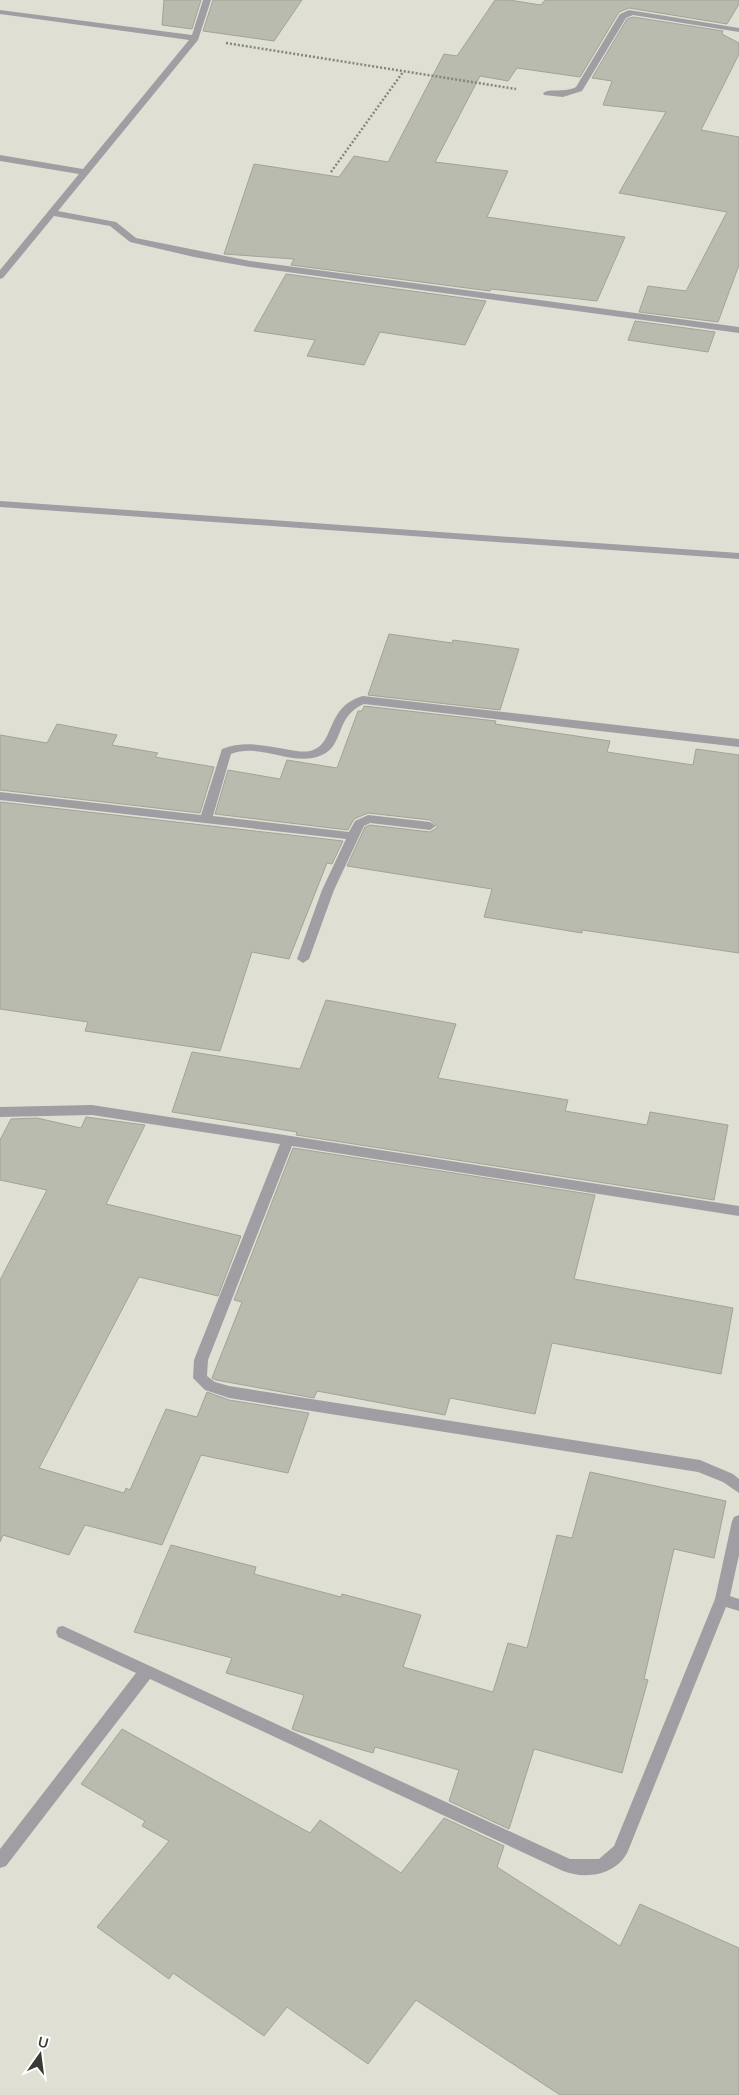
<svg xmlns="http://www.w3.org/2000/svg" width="739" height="2095" font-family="Mulish,sans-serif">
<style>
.building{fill:#babbaf;stroke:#a2a397}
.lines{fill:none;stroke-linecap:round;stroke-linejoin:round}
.path{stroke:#85857c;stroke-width:2.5;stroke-dasharray:2 2;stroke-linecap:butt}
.street{fill:#a19ea3;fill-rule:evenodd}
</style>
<rect width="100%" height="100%" fill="#dfe0d3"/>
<g class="building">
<path d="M164 0H201L192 29 162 25Z"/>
<path d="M213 0H302L274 41 203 31Z"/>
<path d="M495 0H509L541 5 545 0H739V4L727 24 629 8 619 12 580 77 517 68 508 81 480 76 435 162 508 171 487 217 625 237 597 301 491 289 490 291 291 265 294 259 224 254 254 164 339 177 354 156 388 162 444 54 457 56Z"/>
<path d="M633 17 723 31 722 34 739 43V54L701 130 739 137V265L718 322 639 312 648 286 686 291 727 212 619 193 666 112 603 105 612 81 592 78 627 19Z"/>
<path d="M286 274 486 301 465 345 380 332 364 365 307 356 315 340 254 331Z"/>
<path d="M635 321 715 332 708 352 628 340Z"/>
<path d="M389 634 452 643 453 640 519 649 500 710 368 695Z"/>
<path d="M364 706 496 721 495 724 610 741 607 752 693 765 696 749 739 755V953L582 930V933L484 917 492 889 347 866 365 827 370 825 430 832 438 827 430 820 368 813 354 819 348 830 215 814 228 770 280 779 287 760 337 768 358 711H362Z"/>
<path d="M57 724 117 735 112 745 158 753 155 757 214 767 200 813 0 790V735L47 743Z"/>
<path d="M0 802 343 841 332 864 327 863 289 959 252 952 220 1051 85 1031 88 1022 0 1009Z"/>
<path d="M326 1000 456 1024 438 1078 568 1100 565 1111 647 1125 650 1112 728 1125 714 1200 296 1135 297 1132 172 1112 192 1052 300 1069Z"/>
<path d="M86 1117 145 1125 106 1204 241 1236 218 1296 139 1277 39 1468 124 1493 126 1488 130 1490 166 1409 197 1417 207 1392 229 1400 309 1413 288 1473 201 1455 162 1545 85 1525 69 1555 3 1535 0 1542V1280L47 1190 0 1180V1140L11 1119 37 1118 81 1128Z"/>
<path d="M293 1148 595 1195 574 1279 733 1308 721 1374 552 1343 535 1414 450 1398 445 1415 317 1391 314 1398 216 1380 212 1378 242 1302 234 1300Z"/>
<path d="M590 1472 726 1501 714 1558 674 1549 644 1679 648 1680 622 1773 534 1749 509 1829 449 1801 459 1770 375 1747 373 1753 297 1731 292 1729 304 1695 226 1673 232 1658 134 1632 171 1545 256 1567 254 1574 341 1597 342 1594 421 1615 403 1667 493 1692 508 1643 527 1648 557 1535 572 1538Z"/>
<path d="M122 1729 310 1833 320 1820 401 1873 444 1818 504 1846 497 1867 620 1946 640 1904 739 1948V2095H560L416 2000 368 2064 287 2007 264 2036 173 1973 169 1979 97 1927 169 1841 142 1826 145 1821 81 1784Z"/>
</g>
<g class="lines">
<g class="path">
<path d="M226 43 516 89"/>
<path d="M331 172 403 72"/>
</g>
<g class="street">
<path d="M203 0H211L198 40 58 211 116 222 136 238 250 261 739 327V333L250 267 194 257 130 242 110 226 54 216 3 278 0 279V270L79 174 0 161V155L83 169 189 40 0 14V10L192 35Z"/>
<path d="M629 10 739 28V32L633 15 626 18 582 91 563 97 544 95 543 93C550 88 565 93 576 87L620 14Z"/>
<path d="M0 501 739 553V559L0 507Z"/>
<path d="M363 696 739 739V747L364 704C334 717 345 745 322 755 293 768 260 742 231 754L213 816 349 832 355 821 368 815 430 822 436 826 430 830 370 823 364 826 334 890 309 959 303 963 297 959 322 890 346 839 0 800V792L201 815 222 749C245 740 266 746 290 750 297 751 306 753 313 750 335 743 326 706 363 696Z"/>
<path d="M92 1105 739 1206V1216L292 1146 208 1360 207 1376 215 1382 229 1386 700 1460 733 1474 739 1479V1493L723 1482 698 1472 229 1398 205 1390 193 1378 194 1360 280 1144 92 1115 0 1117V1107Z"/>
<path d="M739 1515V1555L730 1596 739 1599V1611L726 1607 628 1851C617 1875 586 1880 563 1871L150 1679 6 1866 0 1868V1849L136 1673 58 1637 56 1632 58 1627 63 1626 570 1859H599L614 1846 715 1599 732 1521 734 1517Z"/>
</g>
</g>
<g transform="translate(40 2055) rotate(14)" stroke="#ffffff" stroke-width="4" paint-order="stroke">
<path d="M0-4L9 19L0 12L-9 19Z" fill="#3a3a35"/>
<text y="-8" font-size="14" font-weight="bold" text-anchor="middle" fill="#3a3a35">U</text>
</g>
</svg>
